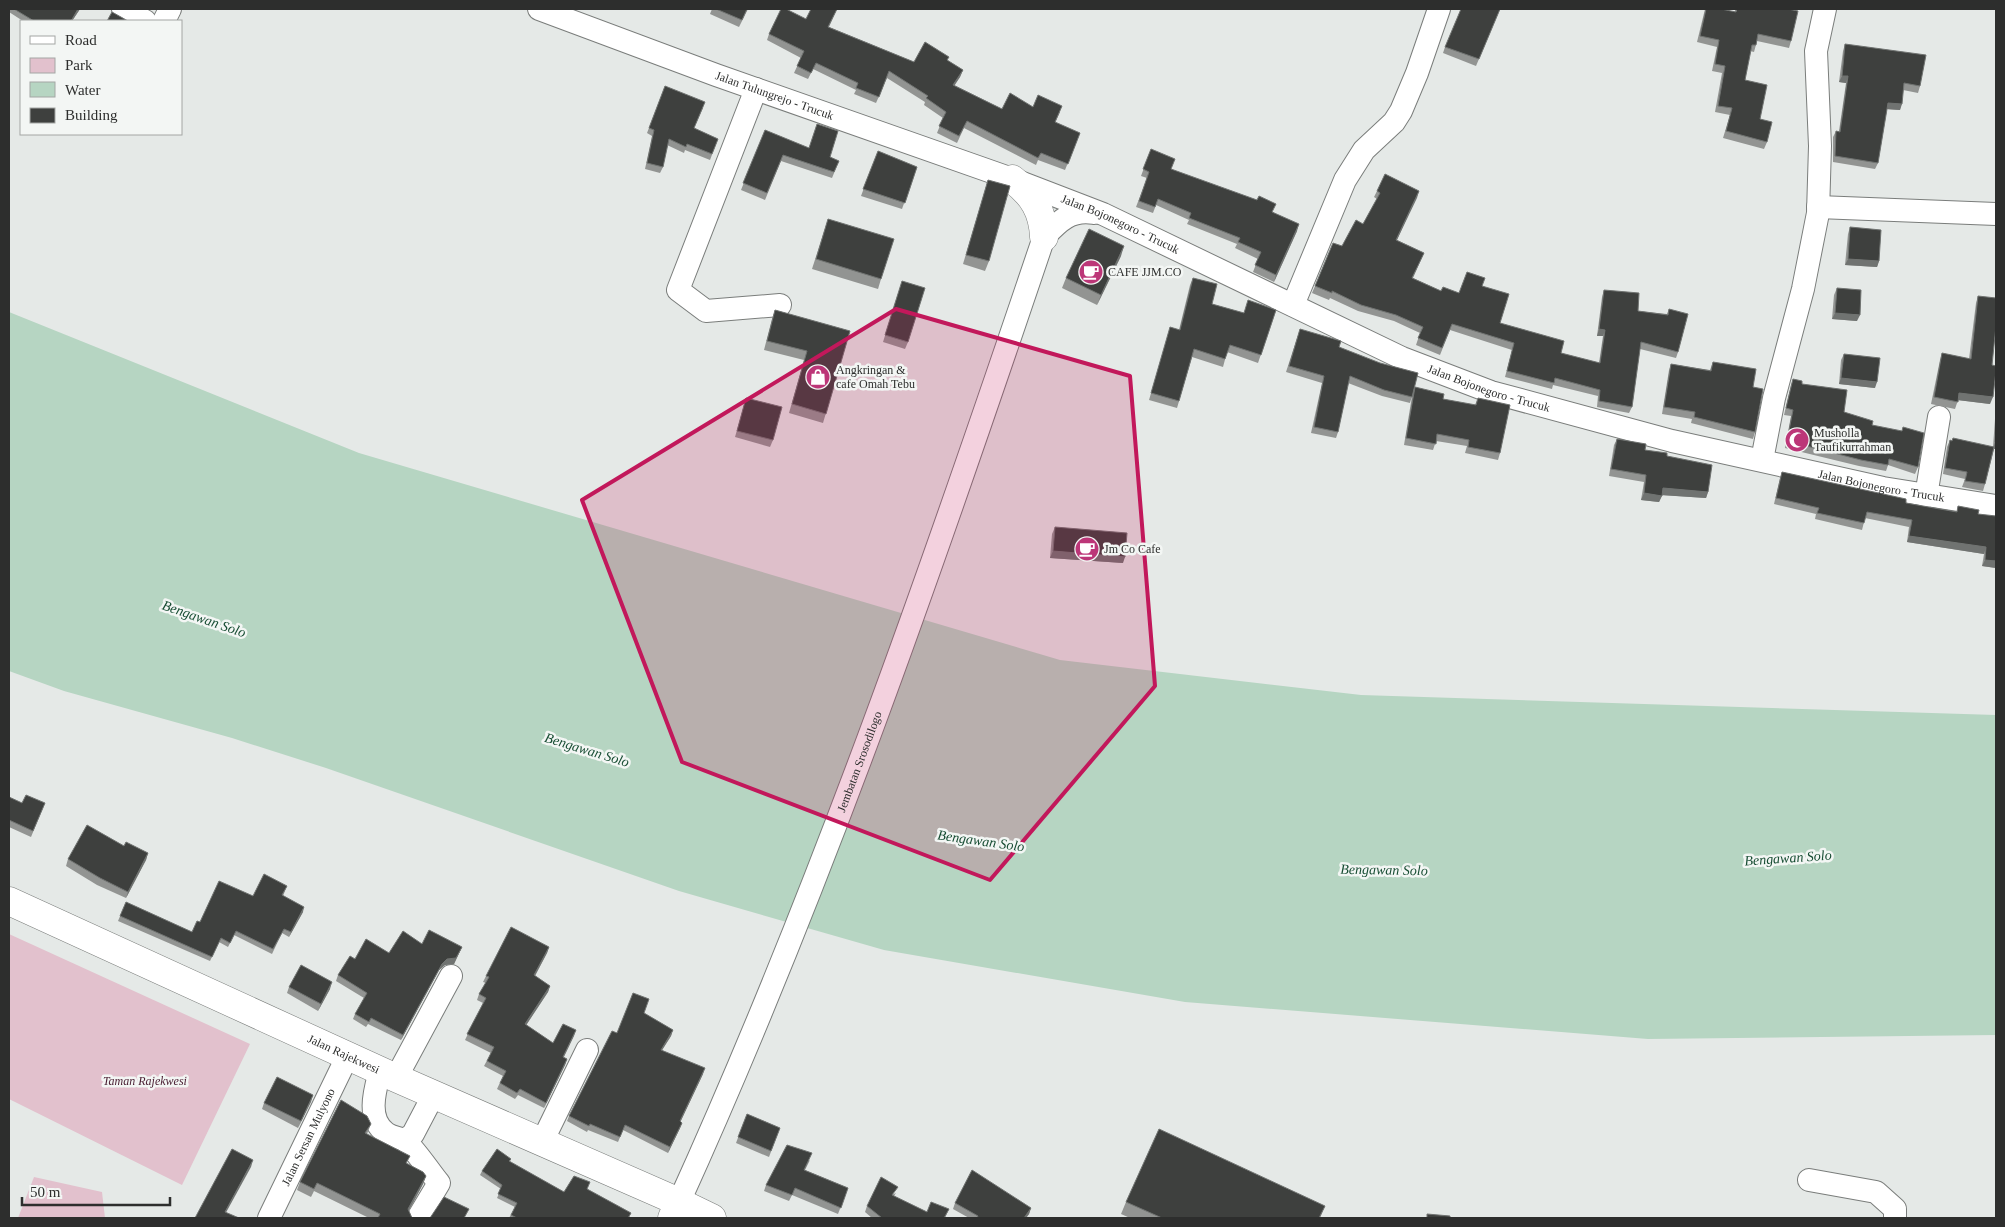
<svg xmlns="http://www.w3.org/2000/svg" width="2005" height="1227" font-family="Georgia,serif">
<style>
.green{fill:#e2c1cd}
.water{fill:#b6d5c2}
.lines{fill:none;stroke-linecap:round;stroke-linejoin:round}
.minor-casing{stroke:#7a7d7b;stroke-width:24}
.major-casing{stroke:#7a7d7b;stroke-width:29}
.highway-casing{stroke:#7a7d7b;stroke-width:29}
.minor{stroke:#fff;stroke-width:22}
.major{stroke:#fff;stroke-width:28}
.highway{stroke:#fff;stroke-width:28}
.wall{fill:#929492}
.shaded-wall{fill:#707371}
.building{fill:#3e403e;stroke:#707371}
.marked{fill:#c2185b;fill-opacity:0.2;stroke:#c2185b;stroke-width:4;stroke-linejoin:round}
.labels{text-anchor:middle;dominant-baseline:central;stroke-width:5;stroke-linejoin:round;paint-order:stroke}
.street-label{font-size:12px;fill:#2d2e2d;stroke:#f3f6f4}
.poi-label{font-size:12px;fill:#2d2e2d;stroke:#f3f6f4;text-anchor:start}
.park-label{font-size:12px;font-style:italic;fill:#471b2f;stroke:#f3f6f4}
.water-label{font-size:14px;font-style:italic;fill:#174d33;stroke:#f3f6f4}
</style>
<rect width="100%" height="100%" fill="#e5e9e7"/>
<g class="green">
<path d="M9 934 250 1044 182 1185 9 1099Z"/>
<path d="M34 1177 102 1192 105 1218H18Z"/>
</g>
<path class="water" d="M9 312 359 453 1060 660 1361 695 1996 715V1035L1648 1039 1185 1002 884 950 679 891 326 768 232 738 64 691 9 671Z"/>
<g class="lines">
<defs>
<g id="minor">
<path d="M123 9 145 21"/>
<path id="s1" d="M539 9 716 75 1012 179 1103 214 1402 358 1491 392 1672 441 1883 488 1996 506"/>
<path d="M164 21 170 9"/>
<path d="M756 89 678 290 706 311 780 305"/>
<path d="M1818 207 1996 214"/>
<path d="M1293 305 1345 180 1364 150 1394 122 1401 111 1417 73 1439 9"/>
<path d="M1762 460 1774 398 1803 289 1818 213 1820 146 1816 51 1825 9"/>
<path d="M1926 496 1939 417"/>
<path d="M380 1071C375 1090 366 1119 386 1133 392 1138 399 1137 404 1140 412 1145 432 1175 439 1183L418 1218"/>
<path d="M396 1078 451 976"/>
<path d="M405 1140 413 1134 434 1094"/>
<path d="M542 1142 587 1050"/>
<path d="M1809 1180 1876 1192 1895 1209V1218"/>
<path id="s2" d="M679 1202C821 889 934 563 1044 237 1059 221 1071 209 1094 213"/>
<path id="s3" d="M269 1218 348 1055"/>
</g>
<g id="major">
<path d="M1012 179C1033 195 1043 211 1044 237"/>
<path d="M679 1202 712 1218"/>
</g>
<g id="highway">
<path id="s4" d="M9 901 396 1078 679 1202 672 1218"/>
</g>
</defs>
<use href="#minor" class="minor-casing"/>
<use href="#major" class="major-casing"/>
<use href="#highway" class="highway-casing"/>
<use href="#minor" class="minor"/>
<use href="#major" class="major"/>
<use href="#highway" class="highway"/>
</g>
<g class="wall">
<path d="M9 9H80L72 21H23L9 12Z"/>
<path d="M712 9H748L739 27 710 14Z"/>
<path d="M811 9H837L829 27 914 62 947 60 963 70 960 77 954 85 1002 109 1033 107 1060 112 1055 123 1080 133 1065 170 1038 160 1036 165 964 128 957 143 937 133 943 118 924 105 925 102 887 78 876 103 854 94 856 90 813 69 808 79 794 73 801 58 767 40 769 34 806 19Z"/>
<path d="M1500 9 1476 66 1443 53 1445 47Z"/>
<path d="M1705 9H1721L1735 12V9H1788L1791 41 1789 48 1757 41 1754 52 1750 51 1745 80 1760 119 1767 142 1764 149 1723 138 1730 115 1715 112 1722 73 1712 71 1717 47 1697 42Z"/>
<path d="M1845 44 1920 86 1918 93 1903 90 1900 110 1887 109 1878 163 1875 169 1833 162V137L1836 131H1839L1846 83 1839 82 1843 51Z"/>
<path d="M665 86 703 108 694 128 718 139 710 160 685 150 684 153 667 145 663 167 660 173 645 169 652 136 647 133Z"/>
<path d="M765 130 839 161 832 178 781 161 765 200 741 190Z"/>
<path d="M1151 149 1171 169 1273 212 1297 231 1274 282 1253 272 1258 259 1235 248 1237 244 1187 224 1189 220 1156 205 1153 213 1136 207 1147 178 1141 176Z"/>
<path d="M878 151 917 167 902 209 861 196Z"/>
<path d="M988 180 989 261 985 271 963 264Z"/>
<path d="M1377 191H1419L1397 240 1424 253 1413 278 1441 291 1459 293 1482 286 1500 323 1561 353 1599 363 1603 336H1597L1602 297 1604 290 1638 311 1667 314 1669 309 1678 352 1676 358 1640 349 1632 407 1629 413 1597 407 1598 396 1553 385 1552 389 1505 377 1512 350 1450 330 1440 355 1416 345 1420 333 1394 321 1358 311 1330 298 1329 300 1312 293 1315 286 1342 246 1363 224 1377 199 1374 197Z"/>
<path d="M828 219 881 279 878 289 812 269Z"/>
<path d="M1850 227 1879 261 1877 267 1845 265 1848 234Z"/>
<path d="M1121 256 1097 305 1062 288 1066 278Z"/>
<path d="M1193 278 1212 304 1244 313 1276 310 1258 363 1227 352 1223 367 1192 357 1177 408 1149 400 1168 335 1170 327 1179 330 1190 285Z"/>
<path d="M900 288 908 342 905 349 883 342Z"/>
<path d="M1837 288 1857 321 1832 319 1834 295Z"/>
<path d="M1978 296 1992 365 1990 404 1958 400 1955 409 1931 404 1940 360 1942 353 1969 359 1976 303Z"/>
<path d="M775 310 850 331 823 423 789 413 804 360 764 350 772 319Z"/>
<path d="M1300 329 1339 347 1413 391 1415 387 1443 399 1475 405 1478 398 1500 453 1498 460 1465 453 1467 446 1436 441 1433 450 1404 445 1412 396 1410 403 1382 396 1348 383 1338 432 1336 438 1311 433 1322 383 1286 372Z"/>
<path d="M1844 354 1875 388 1839 384 1841 360Z"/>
<path d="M1713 362 1753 387 1755 432 1753 439 1691 423 1692 419 1662 414 1669 370 1671 364 1710 370Z"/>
<path d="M1793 379 1844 412 1872 425 1918 467 1915 474 1888 465 1886 471 1859 466 1785 448 1791 416 1784 415 1791 385Z"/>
<path d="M746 398 773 440 770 447 735 437Z"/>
<path d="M1996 417V449H1994L1985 484 1983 491 1962 487 1965 479 1943 474 1947 447 1950 440 1993 447 1995 419Z"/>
<path d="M1617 439 1645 450 1667 456 1708 492 1706 498 1662 495 1659 502 1641 500 1644 482 1609 476 1614 445Z"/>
<path d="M1782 472 1906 503 1957 512 1958 506 1978 514 1996 568 1982 566 1984 554 1907 542 1909 527 1865 518 1862 530 1815 519 1816 514 1774 504 1780 478Z"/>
<path d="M1055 527 1123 563 1050 558 1052 534Z"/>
<path d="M9 797 22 803H45L31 837 9 827Z"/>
<path d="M124 846 148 853 146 860 126 898 97 885 66 866 68 859Z"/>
<path d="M287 886 283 896 303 912 289 937 282 933 272 954 234 935 228 947 219 942 210 961 118 921 126 902 192 932 253 896Z"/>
<path d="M462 947 454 964 445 965 439 970 401 1040 368 1024 366 1027 353 1019 355 1014 364 998 336 981 338 975 355 959 389 953Z"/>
<path d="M549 947 547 953 535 976 550 986 548 992 526 1025 553 1043 576 1030 563 1057 567 1059 565 1065 544 1108 518 1095 515 1099 497 1089 503 1076 484 1066 491 1053 465 1040 483 1003 477 1000 479 994 486 983 483 982 486 976Z"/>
<path d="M289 987 330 989 318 1011 287 993Z"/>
<path d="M644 1013 673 1030 671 1036 662 1050 703 1074 680 1122 682 1123 680 1128 668 1153 623 1130 618 1142 588 1130 587 1132 567 1121 569 1116 617 1033Z"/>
<path d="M313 1095 298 1128 262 1109 264 1103Z"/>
<path d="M747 1114 780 1128 769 1157 736 1143Z"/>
<path d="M371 1124 367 1134 407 1164 426 1176 423 1184 409 1211 412 1218H369L314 1191 311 1197 297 1190 300 1182Z"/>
<path d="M511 1159 510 1162 564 1192 587 1189 631 1213 629 1218H509L515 1207 497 1198 501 1189 480 1175 482 1171Z"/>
<path d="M810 1160 805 1170 848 1188 838 1214 792 1195 789 1201 764 1191 766 1185Z"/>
<path d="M896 1193 894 1196 927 1212 949 1209 945 1218H872L865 1212 867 1206Z"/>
<path d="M1126 1202 1325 1206 1320 1218H1130L1121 1214Z"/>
<path d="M955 1203 1031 1208 1029 1214 1026 1218H969L953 1209Z"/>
</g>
<g class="shaded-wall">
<path d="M78 9H80L72 21H71Z"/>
<path d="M963 70 960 77 951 91 953 85Z"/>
<path d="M1842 76H1848L1846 83 1839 82Z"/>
<path d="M1888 103 1902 104 1900 110 1885 109Z"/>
<path d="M1419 191 1417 198 1394 246 1396 240Z"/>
<path d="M1299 224 1297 231 1274 282 1276 275Z"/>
<path d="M1124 246 1121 256 1097 305 1101 295Z"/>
<path d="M1848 259 1879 261 1877 267 1845 265Z"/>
<path d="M1835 313 1860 315 1857 321 1832 319Z"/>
<path d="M1599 329 1605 330 1603 336H1597Z"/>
<path d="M1841 378 1877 382 1875 388 1839 384Z"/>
<path d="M1959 393 1993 397 1990 404 1957 400Z"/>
<path d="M1995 442 1996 443V449H1993Z"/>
<path d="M1663 488 1708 492 1706 498 1660 495Z"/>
<path d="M1644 493 1662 496 1659 502 1641 500Z"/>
<path d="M1909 536 1986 547 1984 554 1907 542Z"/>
<path d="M1053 551 1125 557 1123 563 1050 558Z"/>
<path d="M1985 560 1996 561V568L1982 566Z"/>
<path d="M148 853 146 860 126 898 128 892Z"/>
<path d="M304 907 303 912 289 937 291 932Z"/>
<path d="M462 947 454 964 445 965 439 970 401 1040 403 1035 442 964 447 959Z"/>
<path d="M549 947 547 953 532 981 534 975Z"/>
<path d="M332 982 330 989 318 1011 321 1004Z"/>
<path d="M550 986 548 992 523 1030 525 1024Z"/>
<path d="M576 1030 574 1036 561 1063 563 1057Z"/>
<path d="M673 1030 671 1036 659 1055 661 1050Z"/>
<path d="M567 1059 565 1065 544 1108 546 1103Z"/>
<path d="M705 1068 703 1074 678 1127 680 1121Z"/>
<path d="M313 1095 311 1102 298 1128 301 1121Z"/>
<path d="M682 1123 680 1128 668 1153 670 1147Z"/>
<path d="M253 1160 251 1167 223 1218 225 1212Z"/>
<path d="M426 1176 423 1184 405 1217 408 1209Z"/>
<path d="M1031 1208 1029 1214 1026 1218H1024Z"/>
</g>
<g class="building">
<path d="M14 9H78L71 21H34Z"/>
<path d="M716 9H747L742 20Z"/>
<path d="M781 9H786L806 19 811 9H837L828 27 914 62 925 42 949 57 947 60 963 70 953 85 1002 109 1010 93 1033 107 1038 95 1062 106 1055 122 1080 133 1068 164 1041 153 1038 158 967 121 959 136 939 126 946 112 926 98 928 96 889 71 879 97 856 88 858 83 816 63 811 73 797 66 804 51 769 34Z"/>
<path d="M1461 9H1500L1479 59 1445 47Z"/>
<path d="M1706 9H1721L1736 12 1737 9H1788L1798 11 1791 41 1758 34 1756 45H1752L1745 80 1767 85 1760 119 1772 122 1767 142 1726 131 1732 108 1718 106 1725 66 1715 64 1719 40 1700 36Z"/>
<path d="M112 12 128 21H107Z"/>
<path d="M1845 44 1926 55 1920 86 1904 83 1902 104 1888 103 1878 163 1835 156 1836 131 1840 132 1848 76H1842Z"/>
<path d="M665 86 705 102 694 128 718 139 712 154 687 144 686 147 669 139 663 167 647 163 654 130 649 128Z"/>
<path d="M817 124 838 131 830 157 839 161 834 172 783 155 767 193 743 183 765 130 809 148Z"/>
<path d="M1151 149 1175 159 1171 169 1257 200 1259 196 1276 204 1272 212 1299 224 1276 275 1255 265 1261 252 1238 242 1240 238 1189 218 1191 213 1158 199 1155 207 1139 201 1149 172 1143 169Z"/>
<path d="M878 151 917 167 905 203 863 189Z"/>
<path d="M1385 174 1419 191 1396 240 1424 253 1412 278 1441 291 1443 287 1459 293 1467 272 1485 278 1482 286 1509 294 1500 323 1564 341 1561 353 1600 363 1605 330 1599 329 1604 290 1639 293 1638 311 1668 315 1669 309 1688 314 1678 352 1641 342 1632 407 1599 401 1600 390 1555 378 1554 383 1507 371 1514 343 1452 324 1442 348 1418 338 1423 327 1396 315 1361 305 1332 291V293L1315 286 1333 243 1342 246 1356 220 1363 224 1380 193 1377 191Z"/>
<path d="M988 180 1010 186 989 261 966 255Z"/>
<path d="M828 219 894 239 881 279 816 259Z"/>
<path d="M1850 227 1881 230 1879 261 1848 259Z"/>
<path d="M1089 229 1124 246 1101 295 1066 278Z"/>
<path d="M1193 278 1217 284 1212 304 1244 313 1248 300 1276 310 1261 355 1230 345 1225 359 1194 349 1179 401 1151 393 1170 327 1180 330Z"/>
<path d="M902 281 925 288 908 342 885 335Z"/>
<path d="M1837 288 1861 290 1860 315 1835 313Z"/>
<path d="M1978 296 1996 298V326L1992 365 1996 366V371L1993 397 1959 393 1958 402 1934 397 1942 353 1971 359Z"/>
<path d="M775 310 850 331 826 414 792 404 807 351 767 341Z"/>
<path d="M1300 329 1341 341 1339 347 1380 363 1418 373 1412 397 1384 390 1350 376 1338 432 1314 427 1324 376 1289 366Z"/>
<path d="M1844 354 1880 358 1877 382 1841 378Z"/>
<path d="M1713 362 1756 369 1753 387 1763 389 1755 432 1694 417 1695 412 1664 407 1671 364 1711 371Z"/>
<path d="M1793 379 1802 381V384L1847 390 1844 412 1873 421 1872 425 1902 431 1903 427 1924 433 1918 467 1889 459 1888 465 1861 460 1787 441 1793 410 1786 408Z"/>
<path d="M1415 387 1444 394 1443 399 1476 405 1478 398 1510 405 1500 453 1468 447 1469 440 1437 434 1436 444 1406 438Z"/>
<path d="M746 398 782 407 773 440 737 431Z"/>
<path d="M1996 429V443L1995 442Z"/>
<path d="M1953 438 1994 447 1985 484 1965 481 1967 472 1945 468 1950 440 1952 441Z"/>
<path d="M1617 439 1646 444 1645 450 1667 453V456L1712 465 1708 492 1663 488 1662 496 1644 493 1646 475 1611 469Z"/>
<path d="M1782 472 1906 499V503L1957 512 1958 506 1979 510 1978 514 1996 516V561L1985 560 1986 547 1909 536 1912 520 1867 512 1864 523 1817 513 1819 508 1776 498Z"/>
<path d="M1055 527 1127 533 1125 557 1053 551Z"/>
<path d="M26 795 45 803 33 831 9 820V797L22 803Z"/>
<path d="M87 825 124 846 126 842 148 853 128 892 100 878 68 859Z"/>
<path d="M264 874 287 886 282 895 304 907 291 932 284 929 273 949 236 931 230 943 221 938 212 957 120 916 126 902 192 932 197 921 200 922 219 881 253 896Z"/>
<path d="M511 927 549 947 534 975 550 986 525 1024 553 1043 563 1024 576 1030 563 1057 567 1059 546 1103 520 1089 517 1093 500 1083 506 1071 487 1061 494 1047 467 1034 486 998 479 994 489 977 486 976Z"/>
<path d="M429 930 462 947 456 958 447 959 442 964 403 1035 371 1018 369 1022 355 1014 367 993 338 975 350 956 355 959 366 939 389 953 403 931 422 944Z"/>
<path d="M301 965 332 982 321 1004 289 987Z"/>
<path d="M633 993 649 999 644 1013 673 1030 661 1050 705 1068 680 1121 682 1123 670 1147 625 1125 620 1137 590 1124 589 1126 569 1116 612 1031 617 1033Z"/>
<path d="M277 1077 313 1095 301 1121 264 1103Z"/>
<path d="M341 1100 367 1116 371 1124 365 1133 410 1156 406 1163 423 1172 426 1176 408 1209 412 1218H378L380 1214 317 1183 314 1189 300 1182Z"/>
<path d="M747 1114 780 1128 771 1151 738 1137Z"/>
<path d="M1159 1129 1325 1206 1319 1218H1162L1126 1202Z"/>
<path d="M787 1145 812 1153 804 1170 848 1188 841 1208 795 1188 792 1195 766 1185Z"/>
<path d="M232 1149 253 1160 225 1212 239 1218H195Z"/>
<path d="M497 1149 511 1159 509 1161 564 1192 574 1176 590 1182 587 1189 631 1213 628 1218H517L511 1215 517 1203 498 1194 502 1185 482 1171Z"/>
<path d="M972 1170 1031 1208 1024 1218H977L978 1216 955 1203Z"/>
<path d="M881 1177 898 1187 892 1195 927 1212 931 1202 949 1209 944 1218H882L867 1206Z"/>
<path d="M444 1197 469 1209 464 1218H430Z"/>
<path d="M1427 1214 1450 1216V1218H1427Z"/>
</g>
<path class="marked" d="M896 309 1130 376 1155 686 990 880 682 762 582 500Z"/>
<defs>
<symbol id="cafe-disc" viewBox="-11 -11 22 22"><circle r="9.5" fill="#bc3678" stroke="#f3f6f4"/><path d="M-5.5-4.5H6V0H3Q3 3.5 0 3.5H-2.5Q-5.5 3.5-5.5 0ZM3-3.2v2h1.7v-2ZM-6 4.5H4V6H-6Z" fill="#fff"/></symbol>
<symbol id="shop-disc" viewBox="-11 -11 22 22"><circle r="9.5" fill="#bc3678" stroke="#f3f6f4"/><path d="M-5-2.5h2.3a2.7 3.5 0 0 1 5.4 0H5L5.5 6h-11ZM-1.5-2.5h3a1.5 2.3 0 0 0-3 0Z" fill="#fff"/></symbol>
<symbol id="mosque-disc" viewBox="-11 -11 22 22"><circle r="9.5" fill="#bc3678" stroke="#f3f6f4"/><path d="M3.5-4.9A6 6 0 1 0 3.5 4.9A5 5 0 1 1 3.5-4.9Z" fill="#fff"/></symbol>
</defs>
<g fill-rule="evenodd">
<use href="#cafe-disc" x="1077" y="258" width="28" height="28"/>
<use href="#shop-disc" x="804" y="363" width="28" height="28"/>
<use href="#mosque-disc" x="1783" y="426" width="28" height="28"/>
<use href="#cafe-disc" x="1073" y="535" width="28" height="28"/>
</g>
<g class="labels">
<g class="street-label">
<text stroke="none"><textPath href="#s1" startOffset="251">Jalan Tulungrejo - Trucuk</textPath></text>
<text stroke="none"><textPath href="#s1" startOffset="620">Jalan Bojonegoro - Trucuk</textPath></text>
<text stroke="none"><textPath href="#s1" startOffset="1024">Jalan Bojonegoro - Trucuk</textPath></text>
<text stroke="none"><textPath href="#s1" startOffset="1429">Jalan Bojonegoro - Trucuk</textPath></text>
<text stroke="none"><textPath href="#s2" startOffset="476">Jembatan Srosodilogo</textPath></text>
<text stroke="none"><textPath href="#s4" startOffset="368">Jalan Rajekwesi</textPath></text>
<text stroke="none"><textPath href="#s3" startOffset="90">Jalan Sersan Mulyono</textPath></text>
</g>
<g class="poi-label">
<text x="1108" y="272">CAFE JJM.CO</text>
<text x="836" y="370">Angkringan &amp;<tspan x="836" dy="14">cafe Omah Tebu</tspan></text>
<text x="1814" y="433">Musholla<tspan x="1814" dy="14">Taufikurrahman</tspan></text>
<text x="1104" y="549">Jm Co Cafe</text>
</g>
<g class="park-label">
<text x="145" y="1081">Taman Rajekwesi</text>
</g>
<g class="water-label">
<text transform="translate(204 619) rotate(19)">Bengawan Solo</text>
<text transform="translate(587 750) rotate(17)">Bengawan Solo</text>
<text transform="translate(981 841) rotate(8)">Bengawan Solo</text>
<text transform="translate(1788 858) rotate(-4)">Bengawan Solo</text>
<text transform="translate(1384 870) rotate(1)">Bengawan Solo</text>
</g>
</g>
<rect width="2005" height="1227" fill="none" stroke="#2d2e2d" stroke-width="20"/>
<rect x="20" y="20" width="162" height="115" fill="#f3f6f4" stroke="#a4a6a4"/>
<rect x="30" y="36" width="25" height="8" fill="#ffffff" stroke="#a4a6a4"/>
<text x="65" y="45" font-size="15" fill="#2d2e2d">Road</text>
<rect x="30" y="58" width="25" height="15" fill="#e2c1cd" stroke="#a4a6a4"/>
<text x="65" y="70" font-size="15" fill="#2d2e2d">Park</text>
<rect x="30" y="82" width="25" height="15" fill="#b6d5c2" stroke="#a4a6a4"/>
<text x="65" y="95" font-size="15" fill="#2d2e2d">Water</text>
<rect x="30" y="108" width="25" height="15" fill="#3e403e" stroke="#a4a6a4"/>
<text x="65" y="120" font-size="15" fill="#2d2e2d">Building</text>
<path d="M22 1197v8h148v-8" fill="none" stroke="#2d2e2d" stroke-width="2.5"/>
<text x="30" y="1197" font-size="15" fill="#2d2e2d" stroke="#f3f6f4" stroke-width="4" paint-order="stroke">50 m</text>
</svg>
